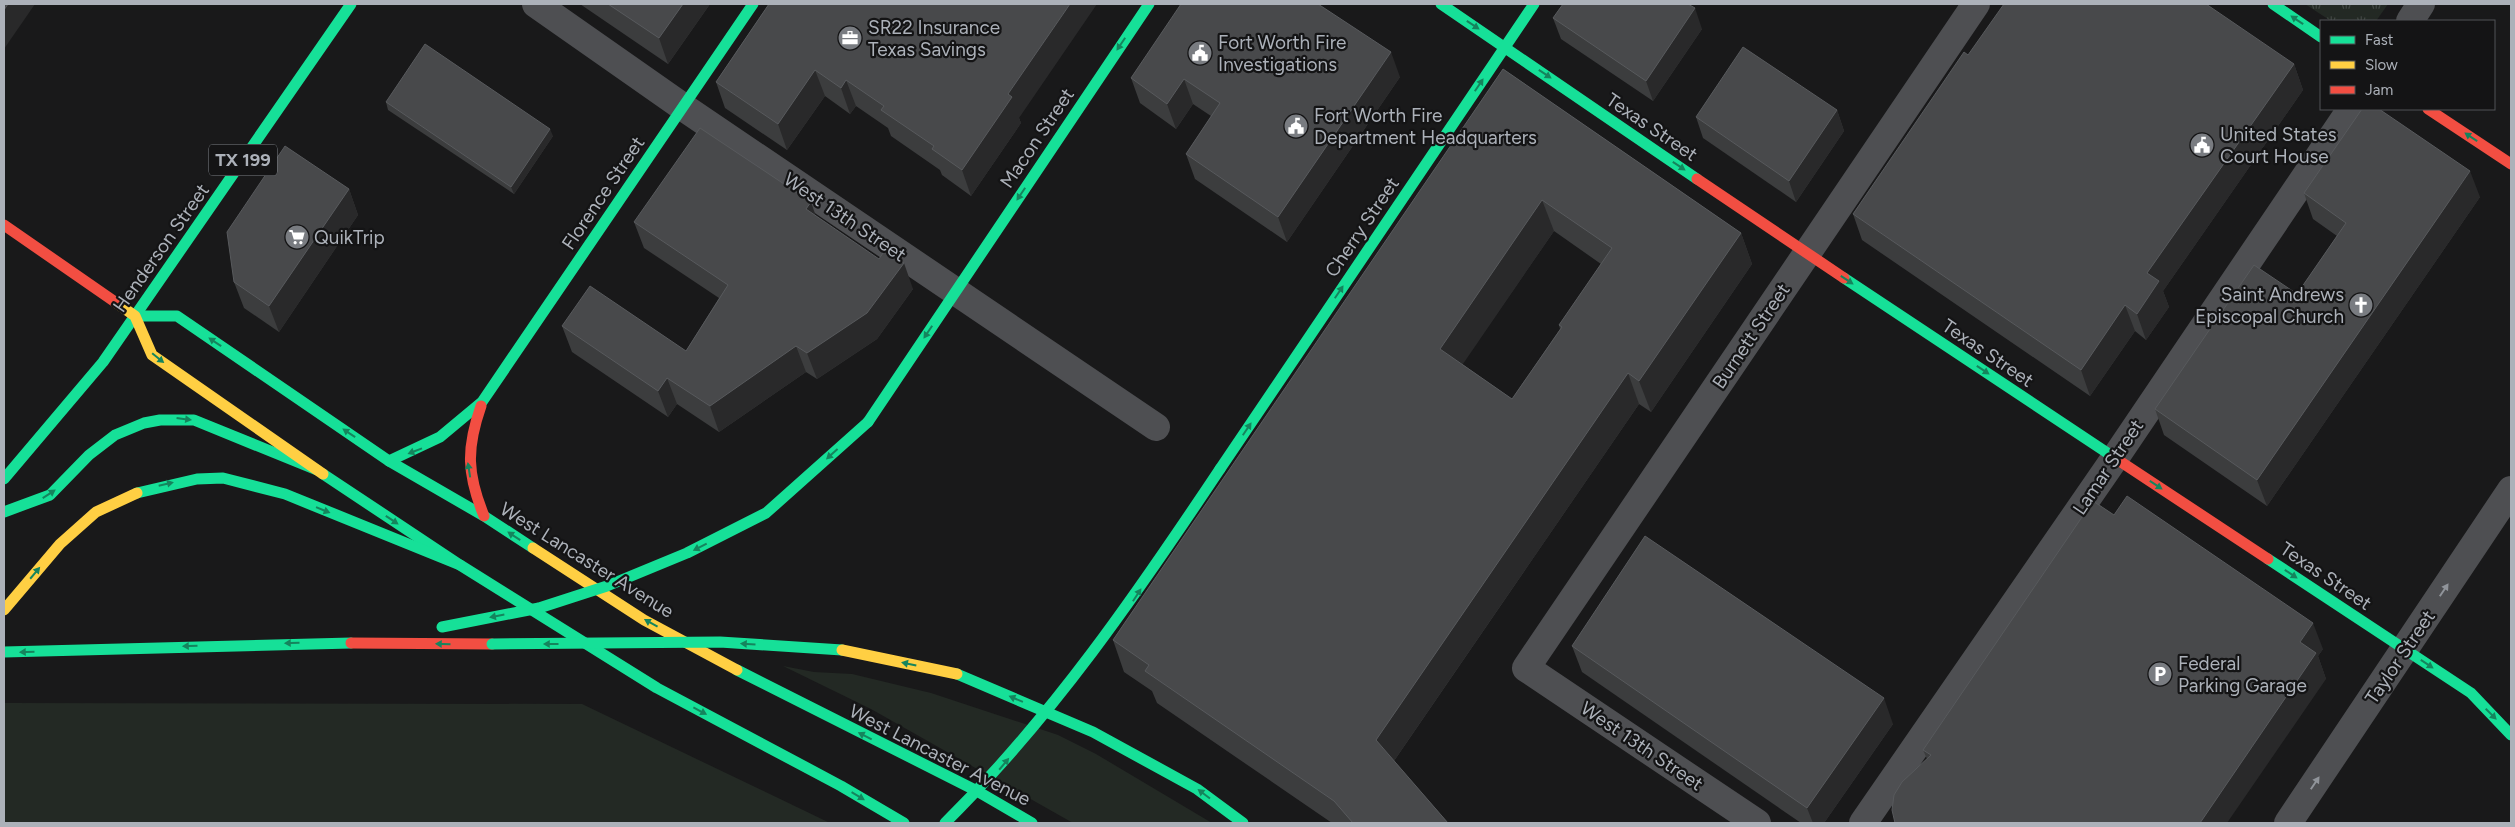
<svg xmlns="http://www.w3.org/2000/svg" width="2515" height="827" font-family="Figtree,sans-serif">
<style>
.green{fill:#232924}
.park{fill:url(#park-tufts)}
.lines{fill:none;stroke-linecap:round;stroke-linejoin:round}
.street{stroke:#4e4f52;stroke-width:28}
.fast{stroke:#16e098;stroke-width:11}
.slow{stroke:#ffcf43;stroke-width:11}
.jam{stroke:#f24e42;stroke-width:11}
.fast-bridge{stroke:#16e098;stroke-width:11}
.slow-bridge{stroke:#ffcf43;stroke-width:11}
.wall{fill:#3c3d3e;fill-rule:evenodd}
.shaded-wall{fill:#29292a}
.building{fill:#48494b;stroke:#585a5d;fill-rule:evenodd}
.oneway{fill:#15845d}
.oneway2{fill:#90949a}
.labels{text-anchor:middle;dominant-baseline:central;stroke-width:4.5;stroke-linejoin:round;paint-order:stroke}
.shield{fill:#141415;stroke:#7e8288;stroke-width:1}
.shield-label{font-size:18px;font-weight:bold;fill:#acb1b9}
.poi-label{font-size:19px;fill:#acb1b9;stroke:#141415;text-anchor:start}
.street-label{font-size:19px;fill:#acb1b9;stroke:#141415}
</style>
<defs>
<pattern id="park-tufts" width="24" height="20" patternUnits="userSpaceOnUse" patternTransform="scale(1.25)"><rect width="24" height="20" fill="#232924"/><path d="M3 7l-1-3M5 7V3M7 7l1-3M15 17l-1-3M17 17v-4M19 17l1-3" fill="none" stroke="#404642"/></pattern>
</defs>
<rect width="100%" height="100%" fill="#19191a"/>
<g class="green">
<path d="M783 666 814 672 852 674 931 693 1058 735 1096 754 1212 823H1073L871 709Z"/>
<path d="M4 703 582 704 830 823H4Z"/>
</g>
<path class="park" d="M2305 4H2388L2376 21H2331Z"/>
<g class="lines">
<g class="street">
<path d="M536 4 683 107 1156 427"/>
<path d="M2410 21 2421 4"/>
<path d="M1757 823 1526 668 1976 4"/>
<path d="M1863 823 2115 458 2351 109"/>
<path d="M2288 823 2511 490"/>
</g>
<g class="fast">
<path d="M1441 4 1697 179"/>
<path d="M2273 4 2321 37"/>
<path d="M1844 278 2115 458"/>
<path d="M135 316H177L389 461 484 516 533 548"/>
<path d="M868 422 1149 4"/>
<path d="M389 461 440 437 482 402 753 4"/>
<path d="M1220 469 1534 4"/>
<path d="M323 474 460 565 657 688 841 786 904 823"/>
<path d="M4 479 103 362 351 4"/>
<path d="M137 493 197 479 223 478 285 494 460 565"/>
<path d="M4 512 50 495 89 455 115 435 144 423 160 420H194L317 470"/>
<path d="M2268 559 2471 693 2511 735"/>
<path d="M4 652 351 643"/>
<path d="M737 670 977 791 1032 823"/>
<path d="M957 674 1093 732 1197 789 1243 823"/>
</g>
<g class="slow">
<path d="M118 304 135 316 152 355 323 474"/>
<path d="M533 548 644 620 737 670"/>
<path d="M4 610 60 544 96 512 137 493"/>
</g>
<g class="jam">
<path d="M2428 109 2511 164"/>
<path d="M1697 179 1844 278"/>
<path d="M4 225 118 304"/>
<path d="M481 406C466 449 467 474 484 516"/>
<path d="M2115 458 2268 559"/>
<path d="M351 643 492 644"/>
</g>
<g class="fast-bridge">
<path d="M442 627 539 608 607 586 687 553 766 513 868 422"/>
<path d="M492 644 720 642 842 650"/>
<path d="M945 823C1053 716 1136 595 1220 469"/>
</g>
<path class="slow-bridge" d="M842 650 957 674"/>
</g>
<g class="wall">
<path d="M580 4H710L668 64Z"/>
<path d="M769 4 1019 118 1021 123 971 196 942 175 940 170 891 136 888 128 856 106 850 114 825 96 787 150 725 108 716 82Z"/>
<path d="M1553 18 1702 29 1653 101 1561 39Z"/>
<path d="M1968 55 2294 64 2303 90 2163 291 2169 307 2146 340 2135 331 2090 396 1862 240 1853 214Z"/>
<path d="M1503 69 1741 233 1752 264 1651 412 1639 404 1394 761 1448 823H1332L1157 703 1152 691 1124 672 1113 640ZM1554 231 1601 264 1559 325 1560 329 1512 399 1462 364Z"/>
<path d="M1400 77 1287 242 1195 179 1186 154 1211 116 1193 104 1176 129 1140 103 1131 78Z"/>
<path d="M386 102 553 136 514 194 388 110Z"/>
<path d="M1837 110 1844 131 1796 202 1703 138 1696 117Z"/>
<path d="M349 189 358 215 279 332 244 308 234 282Z"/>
<path d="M2304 193 2480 197 2267 506 2164 435 2155 409 2297 294 2337 236 2313 219Z"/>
<path d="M815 215 913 289 877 339 817 379 806 372 719 432 677 404 668 417 572 352 562 326 686 351 719 298 644 248 634 222Z"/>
<path d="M1572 646 1893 724 1824 823H1801L1582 672Z"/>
<path d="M2323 649 2318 656 2326 679 1927 759 1923 750Z"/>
</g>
<g class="shaded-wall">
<path d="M8 4H35L4 49V10Z"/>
<path d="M683 4H710L668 64 659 38Z"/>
<path d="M1070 4H1097L1019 118 1021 123 971 196 962 170 1008 94Z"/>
<path d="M1695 8 1702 29 1653 101 1646 81Z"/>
<path d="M1391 52 1400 77 1287 242 1278 217Z"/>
<path d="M2294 64 2303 90 2163 291 2169 307 2146 340 2137 314 2147 273Z"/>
<path d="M815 70 825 96 787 150 778 124Z"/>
<path d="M1184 79 1193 104 1176 129 1167 104Z"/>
<path d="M846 80 856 106 850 114 841 88Z"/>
<path d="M1837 110 1844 131 1796 202 1789 181Z"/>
<path d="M550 129 553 136 514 194 511 187Z"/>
<path d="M2470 171 2480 197 2267 506 2257 480Z"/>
<path d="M349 189 358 215 279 332 269 306Z"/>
<path d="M1542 200 1554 231 1452 380 1440 349Z"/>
<path d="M811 202 820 228 806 209Z"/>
<path d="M1741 233 1752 264 1651 412 1639 381Z"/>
<path d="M904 263 913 289 877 339 817 379 807 353Z"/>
<path d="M2125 305 2135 331 2090 396 2081 370Z"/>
<path d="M796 346 806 372 719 432 710 406Z"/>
<path d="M1628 373 1639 404 1387 771 1376 740Z"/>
<path d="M667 378 677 404 668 417 658 391Z"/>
<path d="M2313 623 2323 649 2318 656 2326 679 2227 823H2200L2300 642Z"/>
<path d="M1884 698 1893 724 1824 823H1813L1807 808Z"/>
</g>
<g class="building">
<path d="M4 4H8L4 10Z"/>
<path d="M608 4H683L659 38Z"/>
<path d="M769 4H1070L1008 94 1012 97 962 170 932 149 934 146 881 110 884 106 846 80 841 88 815 70 778 124 716 82Z"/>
<path d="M1181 4H1318L1391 52 1278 217 1186 154 1220 103 1184 79 1167 104 1131 78Z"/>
<path d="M1563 4H1688L1695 8 1646 81 1553 18Z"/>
<path d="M2004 4H2206L2294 64 2147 273 2159 281 2137 314 2125 305 2081 370 1853 214 1964 52 1968 55Z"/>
<path d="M425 44 550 129 511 187 386 102Z"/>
<path d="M1743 47 1837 110 1789 181 1696 117Z"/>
<path d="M1503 69 1741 233 1639 381 1628 373 1376 740 1448 823H1353L1334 801 1145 671 1149 665 1113 640ZM1542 200 1612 248 1559 325 1562 327 1512 399 1440 349Z"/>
<path d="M2362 109H2379L2470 171 2257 480 2155 409 2254 265 2297 294 2346 223 2304 193Z"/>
<path d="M700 128 811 202 806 209 879 259 885 250 904 263 867 313 807 353 796 346 710 406 667 378 658 391 562 326 590 286 686 351 728 285 634 222Z"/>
<path d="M285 146 349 189 269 306 234 282 227 232Z"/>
<path d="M2127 496 2313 623 2300 642 2316 653 2200 823H1895L1892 810 1894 795 1902 782 1931 755 1923 750 2093 501 2114 515Z"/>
<path d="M1645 536 1884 698 1807 808 1572 646Z"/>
</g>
<defs><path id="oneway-solid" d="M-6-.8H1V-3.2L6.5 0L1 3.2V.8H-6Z" transform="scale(1.25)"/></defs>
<g class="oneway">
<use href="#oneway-solid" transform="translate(2297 20) rotate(-146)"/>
<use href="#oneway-solid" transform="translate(1473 25) rotate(34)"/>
<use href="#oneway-solid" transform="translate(1121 44) rotate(124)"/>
<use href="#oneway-solid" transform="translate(1545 74) rotate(34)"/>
<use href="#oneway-solid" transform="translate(1479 85) rotate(-56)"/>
<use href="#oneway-solid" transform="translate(2471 137) rotate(-146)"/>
<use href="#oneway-solid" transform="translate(1679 166) rotate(34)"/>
<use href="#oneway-solid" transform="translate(1021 194) rotate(124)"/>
<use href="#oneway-solid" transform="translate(1847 280) rotate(34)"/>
<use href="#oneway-solid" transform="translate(1339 292) rotate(-56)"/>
<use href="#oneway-solid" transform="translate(928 332) rotate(124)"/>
<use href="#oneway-solid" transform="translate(215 342) rotate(-146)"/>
<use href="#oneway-solid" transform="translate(158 358) rotate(39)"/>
<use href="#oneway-solid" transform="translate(1983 370) rotate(34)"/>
<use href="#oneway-solid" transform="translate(184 419) rotate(7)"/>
<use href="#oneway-solid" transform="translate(1247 429) rotate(-56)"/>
<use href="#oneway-solid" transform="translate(349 433) rotate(-146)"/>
<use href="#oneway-solid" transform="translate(415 451) rotate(159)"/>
<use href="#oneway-solid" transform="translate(832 454) rotate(138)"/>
<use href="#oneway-solid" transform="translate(469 470) rotate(-99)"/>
<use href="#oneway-solid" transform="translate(166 484) rotate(-13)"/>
<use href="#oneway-solid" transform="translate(2156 485) rotate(34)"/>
<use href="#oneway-solid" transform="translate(49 494) rotate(-33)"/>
<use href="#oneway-solid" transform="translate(323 510) rotate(22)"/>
<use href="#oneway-solid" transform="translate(392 520) rotate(34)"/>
<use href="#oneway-solid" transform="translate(514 536) rotate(-147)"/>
<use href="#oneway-solid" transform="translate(700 547) rotate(153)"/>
<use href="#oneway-solid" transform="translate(35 573) rotate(-50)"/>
<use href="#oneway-solid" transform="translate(2291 574) rotate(34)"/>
<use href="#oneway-solid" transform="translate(1137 595) rotate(-57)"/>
<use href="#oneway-solid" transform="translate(497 616) rotate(169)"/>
<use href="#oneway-solid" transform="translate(651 623) rotate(-151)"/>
<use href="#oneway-solid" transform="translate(292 643) rotate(179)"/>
<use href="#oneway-solid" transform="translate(443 644) rotate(-179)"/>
<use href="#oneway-solid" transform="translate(551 644) rotate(180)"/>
<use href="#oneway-solid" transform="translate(748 644) rotate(-177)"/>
<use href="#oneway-solid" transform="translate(190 646) rotate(178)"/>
<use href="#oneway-solid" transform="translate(27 652) rotate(178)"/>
<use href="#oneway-solid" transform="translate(909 664) rotate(-168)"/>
<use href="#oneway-solid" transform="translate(2427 664) rotate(34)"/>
<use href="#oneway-solid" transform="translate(1016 699) rotate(-157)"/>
<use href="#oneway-solid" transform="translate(700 711) rotate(28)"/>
<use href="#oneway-solid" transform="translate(2491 714) rotate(45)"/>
<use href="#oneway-solid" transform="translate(865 736) rotate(-153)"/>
<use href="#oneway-solid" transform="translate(1004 764) rotate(-50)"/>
<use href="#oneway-solid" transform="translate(1204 794) rotate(-143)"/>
<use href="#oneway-solid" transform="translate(858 796) rotate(31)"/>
</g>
<g class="oneway2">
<use href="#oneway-solid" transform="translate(2444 590) rotate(-56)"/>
<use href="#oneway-solid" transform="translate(2315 783) rotate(-56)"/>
</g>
<defs>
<symbol id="office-disc" viewBox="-11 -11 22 22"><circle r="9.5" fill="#797c81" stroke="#141415"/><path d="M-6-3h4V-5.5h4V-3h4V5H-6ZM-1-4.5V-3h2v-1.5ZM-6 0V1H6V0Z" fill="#fff"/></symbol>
<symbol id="civic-disc" viewBox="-11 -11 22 22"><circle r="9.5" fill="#797c81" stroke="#141415"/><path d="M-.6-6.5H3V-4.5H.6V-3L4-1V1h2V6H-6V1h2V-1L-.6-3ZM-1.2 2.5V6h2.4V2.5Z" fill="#fff"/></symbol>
<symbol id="supermarket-disc" viewBox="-11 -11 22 22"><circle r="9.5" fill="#797c81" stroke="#141415"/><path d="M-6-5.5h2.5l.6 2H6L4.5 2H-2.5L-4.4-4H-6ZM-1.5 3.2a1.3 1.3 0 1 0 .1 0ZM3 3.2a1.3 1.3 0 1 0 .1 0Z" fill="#fff"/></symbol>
<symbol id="church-disc" viewBox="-11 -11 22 22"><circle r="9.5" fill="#797c81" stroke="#141415"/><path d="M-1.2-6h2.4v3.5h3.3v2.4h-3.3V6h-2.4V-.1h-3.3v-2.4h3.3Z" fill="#fff"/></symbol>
<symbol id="parking-disc" viewBox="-11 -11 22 22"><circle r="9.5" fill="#797c81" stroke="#141415"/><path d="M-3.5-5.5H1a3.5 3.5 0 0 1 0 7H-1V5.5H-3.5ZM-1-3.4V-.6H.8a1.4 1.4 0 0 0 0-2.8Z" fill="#fff"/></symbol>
</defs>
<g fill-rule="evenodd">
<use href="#office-disc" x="836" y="24" width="28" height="28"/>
<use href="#civic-disc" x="1186" y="39" width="28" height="28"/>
<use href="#civic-disc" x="1282" y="112" width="28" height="28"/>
<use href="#civic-disc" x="2188" y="131" width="28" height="28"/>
<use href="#supermarket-disc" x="283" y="223" width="28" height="28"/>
<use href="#church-disc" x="2347" y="291" width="28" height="28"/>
<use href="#parking-disc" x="2146" y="660" width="28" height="28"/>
</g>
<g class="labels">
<rect class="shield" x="209" y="144.5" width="68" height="31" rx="4"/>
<g class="shield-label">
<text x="243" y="160">TX 199</text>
</g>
<g class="poi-label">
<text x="868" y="27">SR22 Insurance<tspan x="868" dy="22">Texas Savings</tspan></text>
<text x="1218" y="42">Fort Worth Fire<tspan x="1218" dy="22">Investigations</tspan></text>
<text x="1314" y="115">Fort Worth Fire<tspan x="1314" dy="22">Department Headquarters</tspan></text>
<text x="2220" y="134">United States<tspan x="2220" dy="22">Court House</tspan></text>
<text x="314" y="237">QuikTrip</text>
<text x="2344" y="294" text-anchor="end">Saint Andrews<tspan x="2344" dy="22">Episcopal Church</tspan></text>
<text x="2178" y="663">Federal<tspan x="2178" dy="22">Parking Garage</tspan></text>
</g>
<g class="street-label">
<text transform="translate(1652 127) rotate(34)">Texas Street</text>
<text transform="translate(1037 138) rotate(-56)">Macon Street</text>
<text transform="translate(603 193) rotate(-56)">Florence Street</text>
<text transform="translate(845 217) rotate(34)">West 13th Street</text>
<text transform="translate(1362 227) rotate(-56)">Cherry Street</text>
<text transform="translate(161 248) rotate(-55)">Henderson Street</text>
<text transform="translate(1751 336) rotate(-56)">Burnett Street</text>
<text transform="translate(1988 353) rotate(34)">Texas Street</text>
<text transform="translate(2108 467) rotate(-56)">Lamar Street</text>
<text transform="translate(587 560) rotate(32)">West Lancaster Avenue</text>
<text transform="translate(2326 576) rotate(34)">Texas Street</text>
<text transform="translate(2400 657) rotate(-56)">Taylor Street</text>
<text transform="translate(1642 746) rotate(34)">West 13th Street</text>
<text transform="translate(940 755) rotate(27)">West Lancaster Avenue</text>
</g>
</g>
<rect width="2515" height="827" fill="none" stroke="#acb1b9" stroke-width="10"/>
<rect x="2320" y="20" width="175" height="90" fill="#141415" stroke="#515357"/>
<rect x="2330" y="36" width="25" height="8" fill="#16e098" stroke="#515357"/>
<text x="2365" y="45" font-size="15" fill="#acb1b9">Fast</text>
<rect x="2330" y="61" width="25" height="8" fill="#ffcf43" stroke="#515357"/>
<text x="2365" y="70" font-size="15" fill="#acb1b9">Slow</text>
<rect x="2330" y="86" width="25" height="8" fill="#f24e42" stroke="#515357"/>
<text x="2365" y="95" font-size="15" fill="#acb1b9">Jam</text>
</svg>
